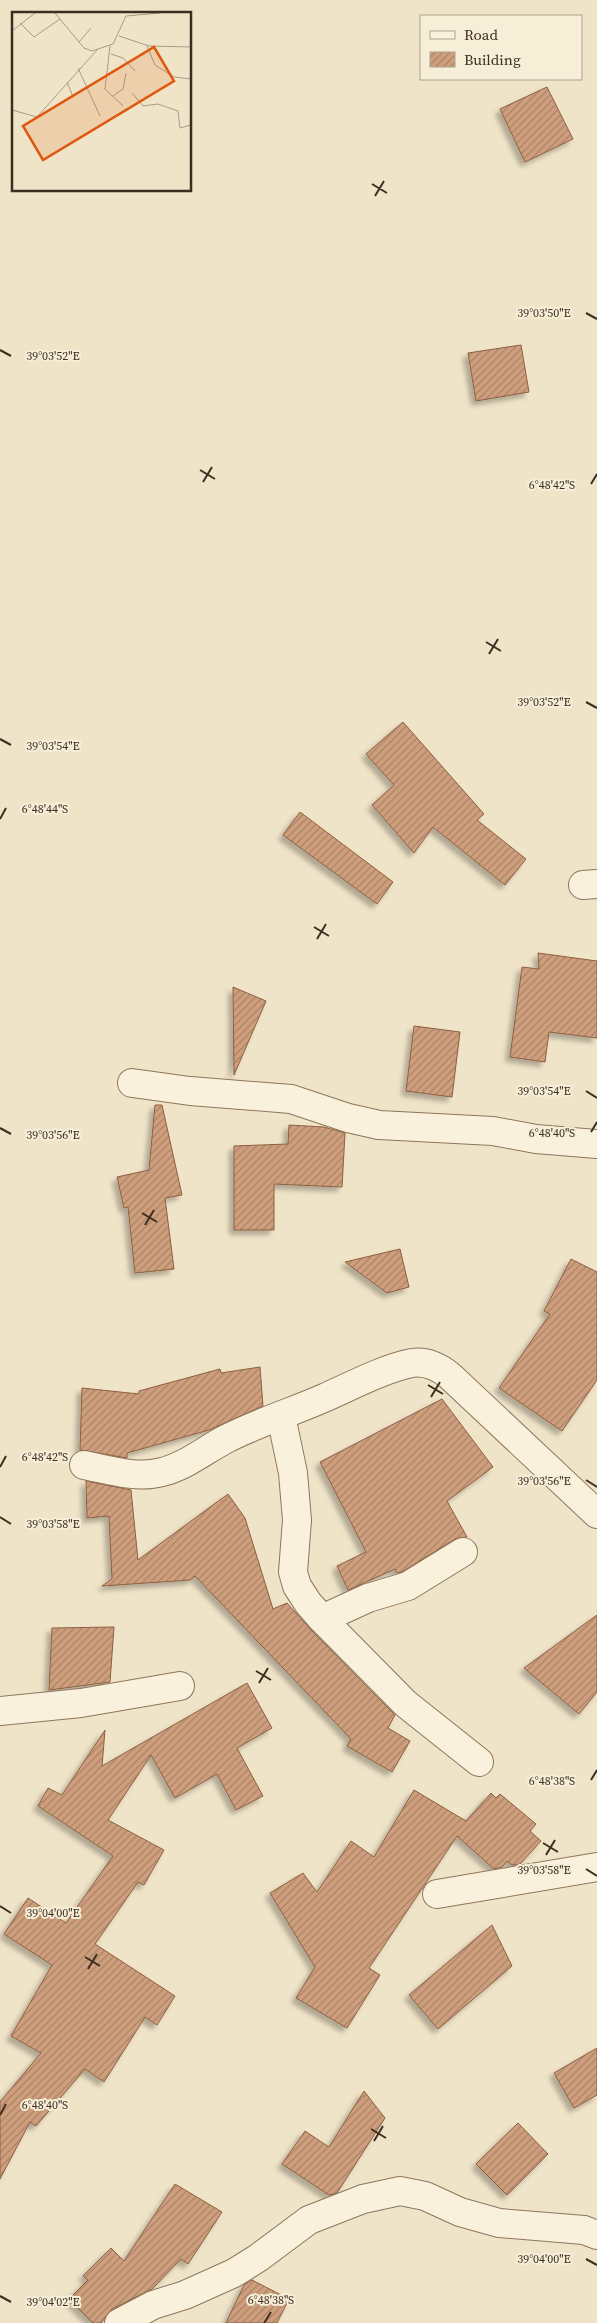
<svg xmlns="http://www.w3.org/2000/svg" width="597" height="2323" font-family="'Source Serif 4',serif">
<style>
.building{fill:url(#building-hatch);stroke:#8d5f41;filter:url(#shadow)}
.lines{fill:none;stroke-linecap:round;stroke-linejoin:round}
.street-casing{stroke:#8d765c;stroke-width:30}
.street{stroke:#faf1dc;stroke-width:28}
.ticks{fill:none;stroke:#3d2e20;stroke-width:2}
.inset-road{fill:none;stroke:#a89b85;stroke-width:1}
.view{fill:#df570d;fill-opacity:0.15;stroke:#df570d;stroke-width:2.5}
.inset-edge{fill:none;stroke:#3d2e20;stroke-width:2.5}
.ticks-label{font-size:12px;text-anchor:middle;fill:#3d2e20;stroke:#f7eed8;stroke-width:4;stroke-linejoin:round;paint-order:stroke}
</style>
<defs>
<pattern id="building-hatch" width="6" height="6" patternUnits="userSpaceOnUse" patternTransform="scale(1.25)"><rect width="6" height="6" fill="#cf9f7d"/><path d="M-1 1l2-2M0 6l6-6M5 7l2-2" fill="none" stroke="#a98266"/></pattern>
<filter id="shadow"><feDropShadow dx="-4.5" dy="4.5" stdDeviation="2.5" flood-color="#0004"/></filter>
</defs>
<rect width="100%" height="100%" fill="#f0e4c8"/>
<g class="building">
<path d="M547 87 573 139 525 162 500 109Z"/>
<path d="M521 345 529 392 476 401 468 353Z"/>
<path d="M403 722 484 814 477 820 526 859 505 885 433 827 414 853 372 805 394 785 366 754Z"/>
<path d="M300 812 393 882 377 904 283 835Z"/>
<path d="M538 953 597 961V1038L549 1032 545 1062 510 1057 522 967 539 969Z"/>
<path d="M233 987 266 1001 234 1075Z"/>
<path d="M414 1026 460 1032 452 1097 406 1091Z"/>
<path d="M155 1105H162L182 1195 165 1198 174 1269 135 1273 128 1207 124 1208 117 1177 149 1170Z"/>
<path d="M289 1125 324 1127 345 1133 342 1187 274 1184V1230H234V1146L288 1144Z"/>
<path d="M400 1249 409 1287 387 1293 345 1262Z"/>
<path d="M571 1259 597 1272V1380L562 1431 499 1388 550 1314 544 1311Z"/>
<path d="M260 1367 263 1406 209 1430 127 1453V1458L80 1450 82 1388 139 1394V1391L220 1369 221 1373Z"/>
<path d="M442 1399 493 1467 447 1501 467 1537 455 1539 402 1572 397 1573 395 1569 348 1590 337 1566 366 1552 320 1462Z"/>
<path d="M86 1481 131 1490 138 1560 228 1494 245 1518 273 1609 287 1603 311 1630 395 1715 388 1728 410 1741 392 1772 347 1746 351 1739 195 1576 190 1580 102 1586 112 1579 109 1516 87 1518Z"/>
<path d="M597 1615V1692L579 1714 524 1668Z"/>
<path d="M114 1627 110 1682 49 1690 52 1628Z"/>
<path d="M247 1683 272 1728 237 1748 263 1796 236 1810 217 1774 175 1798 151 1755 108 1820 164 1850 144 1885 138 1882 95 1944 175 1996 157 2025 145 2017 104 2082 85 2069 36 2126 30 2122 0 2179V2102L41 2053 11 2036 52 1965 4 1934 28 1898 66 1923 113 1856 38 1806 48 1788 62 1795 105 1730 102 1766Z"/>
<path d="M414 1790 466 1821 491 1793 496 1798 500 1794 536 1824 530 1831 541 1841 520 1864 512 1865 507 1861 502 1867 494 1869 457 1836 369 1968 380 1975 347 2028 296 1998 315 1967 270 1893 303 1873 317 1892 351 1841 374 1857Z"/>
<path d="M492 1925 512 1966 438 2029 409 1995Z"/>
<path d="M597 2048V2095L574 2108 554 2073Z"/>
<path d="M364 2091 385 2118 337 2193 329 2195 282 2164 305 2131 329 2147Z"/>
<path d="M518 2123 548 2154 507 2195 476 2164Z"/>
<path d="M175 2184 222 2212 188 2264 181 2259 152 2289 112 2309 101 2323H93L69 2299 88 2280 83 2276 111 2248 124 2261Z"/>
<path d="M252 2280 289 2299 277 2323H226L244 2285Z"/>
</g>
<g class="lines">
<defs>
<g id="street">
<path d="M583 885 597 884"/>
<path d="M132 1083 190 1091 291 1099 348 1118 379 1125 493 1131 536 1139 597 1144"/>
<path d="M281 1416 293 1473 297 1520 293 1572 297 1586 308 1603 322 1619 406 1704 479 1762"/>
<path d="M84 1465C109 1470 137 1479 162 1472 186 1466 205 1450 226 1439 257 1423 292 1412 324 1398 349 1387 385 1368 412 1363 426 1361 439 1367 450 1376L597 1514"/>
<path d="M322 1619 368 1598 408 1586 463 1552"/>
<path d="M0 1711 81 1703 180 1686"/>
<path d="M437 1894 597 1867"/>
<path d="M119 2323 153 2305 185 2295 234 2273 258 2258 309 2220 363 2199 400 2191 425 2196 460 2212 499 2223 584 2230 597 2235"/>
</g>
</defs>
<use href="#street" class="street-casing"/>
<use href="#street" class="street"/>
</g>
<path class="ticks" d="M372 184 387 193M375 196 384 181M586 313 597 319M0 350 11 356M200 470 215 479M203 482 212 467M591 484 597 474M486 642 501 651M489 654 498 639M586 702 597 708M0 739 11 745M0 819 6 808M314 927 329 936M317 939 326 924M586 1091 597 1098M0 1128 11 1134M591 1132 597 1122M142 1213 157 1222M145 1225 154 1210M428 1385 443 1394M431 1397 440 1382M0 1467 6 1456M586 1480 597 1487M0 1517 11 1524M256 1671 271 1680M259 1683 268 1668M591 1780 597 1770M543 1843 558 1852M546 1855 555 1840M586 1869 597 1876M0 1906 11 1913M85 1957 100 1966M88 1969 97 1954M0 2115 6 2104M371 2129 386 2138M374 2141 383 2126M586 2259 597 2265M0 2296 11 2302M264 2323 271 2312"/>
<g transform="translate(12 12)">
<rect width="179" height="179" fill="#f0e4c8"/>
<path class="inset-road" d="M43 1 72 36 80 39 101 32 114 4 148 1M8 11 22 25 48 7M0 19 23 1M107 24 137 34 179 35M67 30 79 16M98 34 93 77 111 94M135 34 143 53 162 65 179 67M99 42 111 46 123 59M66 56 88 104M55 70 61 85M120 81 131 94 146 92 166 99 168 116 179 113M101 84 111 77 114 61M0 98 25 105 85 38"/>
<path class="view" d="M142 35 162 69 31 148 11 114Z"/>
<rect width="179" height="179" class="inset-edge"/>
</g>
<g class="ticks-label">
<text x="544" y="317">39°03'50"E</text>
<text x="53" y="360">39°03'52"E</text>
<text x="552" y="489">6°48'42"S</text>
<text x="544" y="706">39°03'52"E</text>
<text x="53" y="750">39°03'54"E</text>
<text x="45" y="813">6°48'44"S</text>
<text x="544" y="1095">39°03'54"E</text>
<text x="552" y="1137">6°48'40"S</text>
<text x="53" y="1139">39°03'56"E</text>
<text x="45" y="1461">6°48'42"S</text>
<text x="544" y="1485">39°03'56"E</text>
<text x="53" y="1528">39°03'58"E</text>
<text x="552" y="1785">6°48'38"S</text>
<text x="544" y="1874">39°03'58"E</text>
<text x="53" y="1917">39°04'00"E</text>
<text x="45" y="2109">6°48'40"S</text>
<text x="544" y="2263">39°04'00"E</text>
<text x="271" y="2304">6°48'38"S</text>
<text x="53" y="2306">39°04'02"E</text>
</g>
<rect x="420" y="15" width="162" height="65" fill="#f7eed8" stroke="#ada18e"/>
<rect x="430" y="31" width="25" height="8" fill="#faf1dc" stroke="#ada18e"/>
<text x="464" y="40" font-size="15" fill="#3d2e20">Road</text>
<rect x="430" y="52" width="25" height="15" fill="url(#building-hatch)" stroke="#ada18e"/>
<text x="464" y="65" font-size="15" fill="#3d2e20">Building</text>
</svg>
